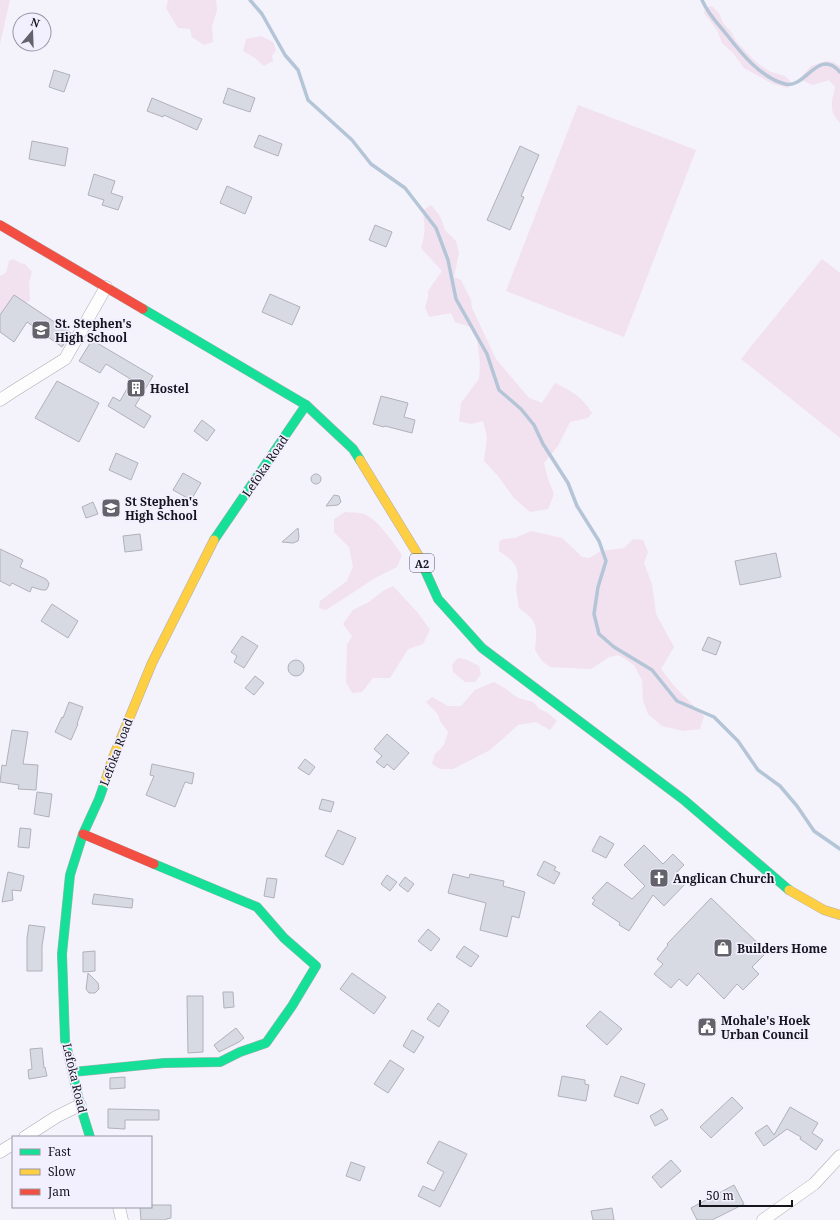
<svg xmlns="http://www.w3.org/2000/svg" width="840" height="1220" font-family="'Noto Serif',serif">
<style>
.green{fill:#f2e1ee}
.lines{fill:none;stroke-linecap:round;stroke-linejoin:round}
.stream{stroke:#b4c5d8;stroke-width:3.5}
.building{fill:#d8dae3;stroke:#b0b1b9}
.street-casing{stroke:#afadb5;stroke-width:13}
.fast-casing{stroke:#afadb5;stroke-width:10}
.slow-casing{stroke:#afadb5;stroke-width:10}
.jam-casing{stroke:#afadb5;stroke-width:10}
.street{stroke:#fdfdfe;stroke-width:12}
.fast{stroke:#16e098;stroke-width:9}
.slow{stroke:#ffcf43;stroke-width:9}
.jam{stroke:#f24e42;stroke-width:9}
.labels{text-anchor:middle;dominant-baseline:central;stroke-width:3.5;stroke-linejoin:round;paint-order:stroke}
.shield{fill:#f2effe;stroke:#585660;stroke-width:1}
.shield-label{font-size:11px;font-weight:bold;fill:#16141d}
.poi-label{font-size:12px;font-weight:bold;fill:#16141d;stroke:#f2effe;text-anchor:start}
.street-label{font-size:12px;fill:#16141d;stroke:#f2effe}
</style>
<rect width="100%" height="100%" fill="#f4f2fa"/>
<g class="green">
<path d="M0 0H10L0 44Z"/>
<path d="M168 0H216L217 10 212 27 213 42 204 45 192 37 190 29 178 28 166 8Z"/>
<path d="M712 6 719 13 723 23 732 33 736 41 752 58 760 65 771 72 785 76 790 81 788 88 773 84 744 68 733 53 722 43 717 30 704 13 705 8Z"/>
<path d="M261 36 273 42 276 50 272 56 273 61 264 66 255 58 243 51 246 39Z"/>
<path d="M826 61 833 62 840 66V123C828 109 832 103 835 87L829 80 813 85 801 80V77L811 66Z"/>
<path d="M578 105 696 150 624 337 506 291Z"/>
<path d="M431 205 440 216 445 230 456 241 459 253 454 277 461 280 471 300 472 308 496 359 529 398 542 403 555 383C572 391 582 397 592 413L588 418 570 422 558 446 544 463 548 479 554 494 548 509 530 512 514 498 498 476 484 461 487 437 483 421 470 424 459 421 461 403 479 379 480 363 477 340 470 327 455 322 451 313 429 317 425 307 428 298V291L442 271 421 248C425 236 426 223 422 211Z"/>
<path d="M13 259 20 263 25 264 32 272 29 283 30 300 26 303 14 295 0 315V276L6 273 9 261Z"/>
<path d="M822 259 840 273V438L741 359Z"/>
<path d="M345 512C351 513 361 512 366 515 378 520 395 545 402 555L397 567 375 578 326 610 319 608 320 601 347 581 353 567 349 547 334 532V519Z"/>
<path d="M531 531 562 538 575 550 582 557 589 558 601 551 624 548 633 539 643 540 648 552 644 563 652 584 656 614 674 647 661 669 675 687 704 716 700 729 683 731 662 726 648 714 643 700 642 680 634 665 619 655 609 657 591 669 550 667 542 661 535 650C537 627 539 622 519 608L516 589 518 576 516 566 510 559 499 551V542L503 539 515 538Z"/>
<path d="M393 586 418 613 430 630 423 644 408 649 390 678H373L362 692 352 693 346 682 347 645 352 636 343 624 353 610 369 602 383 591Z"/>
<path d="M458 658 465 659 479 666 481 674 475 682H465L453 672 452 665Z"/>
<path d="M494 682 506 689 518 698 533 702 539 709 548 713 557 721 550 730 536 722 518 725 490 750 453 769H440L432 764 435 754 444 745 448 732 440 721 438 714 426 702 432 697 448 706H461L475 690Z"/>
</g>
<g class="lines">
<g class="stream">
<path d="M250 0 262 14 285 55 298 70 308 100 352 140 371 164 405 188 436 228 448 260 456 299 487 354 499 390 521 409 534 425 543 444 568 483 577 506 599 541 606 561 598 587 594 614 599 634 614 647 652 670 677 701 714 717 738 741 758 770 780 786 797 806 814 831 840 849"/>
<path d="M702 0C708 14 718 24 727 35 741 53 761 78 785 84 806 89 818 47 840 72"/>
</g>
</g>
<g class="building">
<path d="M54 70 70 75 64 92 49 87Z"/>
<path d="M228 88 255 98 250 112 223 103Z"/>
<path d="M152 98 202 119 197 130 164 115 163 117 147 111Z"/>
<path d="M259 135 282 144 278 156 254 147Z"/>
<path d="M32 141 68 148 65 166 29 159Z"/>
<path d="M520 146 539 155 521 196 524 197 510 230 487 220Z"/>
<path d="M94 174 115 181 111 193 123 197 118 210 102 205 104 200 88 195Z"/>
<path d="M227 186 252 197 245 214 220 203Z"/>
<path d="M375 225 392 232 386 247 369 240Z"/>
<path d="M270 294 300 307 292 325 262 312Z"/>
<path d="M14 295 71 333 62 347 27 322 14 342 0 332V315Z"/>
<path d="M92 340 153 376 135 406 151 416 144 428 108 406 113 397 120 401 132 380 106 364 100 373 79 361Z"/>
<path d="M57 381 99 403 79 442 35 418Z"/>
<path d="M381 396 408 403 404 417 415 420 412 433 385 426 384 427 373 424Z"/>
<path d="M202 420 215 430 207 441 194 431Z"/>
<path d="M116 453 138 463 131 480 109 470Z"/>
<path d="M183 473 201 483 191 500 173 490Z"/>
<circle cx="316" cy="479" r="5"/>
<path d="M334 495 339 496 341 502 338 505 326 506Z"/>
<path d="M93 502 98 514 86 518 82 507Z"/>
<path d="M298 528 299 537 298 541 293 543 282 542Z"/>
<path d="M140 534 142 550 125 552 123 536Z"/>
<path d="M0 549 23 560 20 567 46 579 49 583 48 587 46 590H42L32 587 30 592 12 583 10 586 0 581Z"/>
<path d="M776 553 781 577 740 585 735 561Z"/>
<path d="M52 604 78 621 68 638 41 621Z"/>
<path d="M242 636 258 646 244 668 234 662 237 656 231 652Z"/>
<path d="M708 637 721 642 716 655 702 650Z"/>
<circle cx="296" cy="668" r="8"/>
<path d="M255 676 264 683 254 695 245 688Z"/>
<path d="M69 702 83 707 77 724H78L71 740 55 732 62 717 63 718Z"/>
<path d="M12 730 28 732 23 764 38 765 36 790 18 789 19 785 0 782 2 765 6 766Z"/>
<path d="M387 734 409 753 394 770 387 764 384 768 376 762 382 756 374 749Z"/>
<path d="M305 759 315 767 309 775 298 768Z"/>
<path d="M152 764 194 773 192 784 185 782 175 807 146 795 154 776 150 775Z"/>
<path d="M37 792 52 794 49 817 34 814Z"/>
<path d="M322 799 334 802 331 812 319 809Z"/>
<path d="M20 828 31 829 29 848 18 847Z"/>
<path d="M338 830 356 838 343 865 325 856Z"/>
<path d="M600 836 614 844 606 858 592 851Z"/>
<path d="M644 845 663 864 673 854 684 865 676 873 686 883 664 906 653 895 629 931 619 925 620 923 592 904 595 900 592 898 607 882 632 899 645 886 624 865Z"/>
<path d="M544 861 556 867 554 870 560 873 554 884 537 875Z"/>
<path d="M8 872 24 876 21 891 12 890 13 900 2 902Z"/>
<path d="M453 874 469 878 470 874 504 881 503 886 525 892 519 918 512 916 507 937 480 930 486 903 448 893Z"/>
<path d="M387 875 397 882 390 891 381 884Z"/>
<path d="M405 877 414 884 408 892 399 885Z"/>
<path d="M267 878 277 879 274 898 264 896Z"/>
<path d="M94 894 133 899 132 908 92 904Z"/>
<path d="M711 898 767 952 752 967 759 974 743 990 737 984 724 999 698 973 687 986 679 979 671 988 654 974 663 964 657 959 668 945 667 944Z"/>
<path d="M29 925 45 927 42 946V971H27V938Z"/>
<path d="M428 929 440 939 431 951 418 941Z"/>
<path d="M464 946 479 956 471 967 456 957Z"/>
<path d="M95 951V971L83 972V952Z"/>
<path d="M88 973 98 983 99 989 95 993H89L86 989Z"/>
<path d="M352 973 386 997 374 1014 340 989Z"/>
<path d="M223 992H233L234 1007 224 1008Z"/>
<path d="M187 996H203V1052L188 1053Z"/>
<path d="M438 1003 449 1011 439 1027 427 1019Z"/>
<path d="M600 1011 622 1029 607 1045 586 1026Z"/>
<path d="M236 1028 244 1038 239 1042 219 1052 214 1045Z"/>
<path d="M412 1030 424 1037 414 1053 403 1046Z"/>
<path d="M42 1048 44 1068 45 1067 47 1076 29 1079 28 1070 32 1069 30 1049Z"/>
<path d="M390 1060 404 1069 388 1093 374 1084Z"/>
<path d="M562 1076 585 1080V1084L589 1085 586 1101 558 1096Z"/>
<path d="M621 1076 645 1084 638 1104 614 1096Z"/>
<path d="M125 1077V1088L110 1089V1078Z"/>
<path d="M732 1097 743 1108 711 1138 700 1127Z"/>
<path d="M790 1107 818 1123 812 1133 823 1140 816 1150 800 1139 801 1137 787 1129 764 1146 755 1133 767 1125 774 1135Z"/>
<path d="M108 1109 159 1110V1120H125V1129L108 1128Z"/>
<path d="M662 1109 668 1119 655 1126 650 1116Z"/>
<path d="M439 1141 467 1154 440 1207 418 1196 423 1186 434 1191 444 1172 427 1163Z"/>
<path d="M671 1160 681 1171 661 1188 652 1177Z"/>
<path d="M351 1162 365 1167 360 1181 346 1176Z"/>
<path d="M734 1185 744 1204 712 1220H697L691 1208Z"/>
<path d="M151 1205H171V1218L166 1219V1220H141L140 1207H151Z"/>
<path d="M612 1208 614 1220H593L591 1211Z"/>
</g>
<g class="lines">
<defs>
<g id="street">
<path d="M0 400 12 392 65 359 106 287"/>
<path d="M25 1137 56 1117 80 1105"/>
<path d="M0 1152 13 1144"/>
<path d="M119 1207 122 1220"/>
<path d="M763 1220 814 1184 840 1156"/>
</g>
<g id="fast">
<path d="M143 309 306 405 353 449 360 460"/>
<path d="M214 540 306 405"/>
<path d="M424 568 438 599 482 648 684 800 789 890"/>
<path d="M73 1072 164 1063 220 1062 240 1052 266 1043 292 1006 316 966 284 938 257 907 154 864"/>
<path d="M90 1137 80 1105 65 1040 62 954 70 875 83 834 99 799 105 782"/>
</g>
<g id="slow">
<path d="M360 460 420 558 424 568"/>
<path d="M105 782 112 760 152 663 214 540"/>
<path d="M789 890 824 910 840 915"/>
</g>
<g id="jam">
<path d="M0 225 143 309"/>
<path d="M83 834 154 864"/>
</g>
</defs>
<use href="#street" class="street-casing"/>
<use href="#fast" class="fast-casing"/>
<use href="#slow" class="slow-casing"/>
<use href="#jam" class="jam-casing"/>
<use href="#street" class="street"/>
<use href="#fast" class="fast"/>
<use href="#slow" class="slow"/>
<use href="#jam" class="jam"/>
</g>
<defs>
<symbol id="school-square" viewBox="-11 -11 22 22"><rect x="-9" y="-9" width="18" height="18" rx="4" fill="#64626a" stroke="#f2effe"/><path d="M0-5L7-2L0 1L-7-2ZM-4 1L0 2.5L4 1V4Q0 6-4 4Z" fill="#fff"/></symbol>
<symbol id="building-square" viewBox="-11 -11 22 22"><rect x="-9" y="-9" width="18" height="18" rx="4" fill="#64626a" stroke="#f2effe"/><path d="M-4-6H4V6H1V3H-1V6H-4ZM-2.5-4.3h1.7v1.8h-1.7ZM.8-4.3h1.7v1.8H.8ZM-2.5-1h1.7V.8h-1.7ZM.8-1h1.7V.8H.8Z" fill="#fff"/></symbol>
<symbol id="church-square" viewBox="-11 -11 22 22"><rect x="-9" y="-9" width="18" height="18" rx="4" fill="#64626a" stroke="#f2effe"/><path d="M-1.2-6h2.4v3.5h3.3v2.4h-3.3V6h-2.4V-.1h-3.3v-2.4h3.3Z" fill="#fff"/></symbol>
<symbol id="shop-square" viewBox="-11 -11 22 22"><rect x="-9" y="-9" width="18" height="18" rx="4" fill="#64626a" stroke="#f2effe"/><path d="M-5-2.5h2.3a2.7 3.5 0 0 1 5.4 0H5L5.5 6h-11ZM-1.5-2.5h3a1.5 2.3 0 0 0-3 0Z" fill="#fff"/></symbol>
<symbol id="civic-square" viewBox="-11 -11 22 22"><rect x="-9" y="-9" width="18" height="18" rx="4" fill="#64626a" stroke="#f2effe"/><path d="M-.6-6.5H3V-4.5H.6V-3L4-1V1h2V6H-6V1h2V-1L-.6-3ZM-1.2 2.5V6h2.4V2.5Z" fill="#fff"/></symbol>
</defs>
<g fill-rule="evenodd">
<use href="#school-square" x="30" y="319" width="22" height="22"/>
<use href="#building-square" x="125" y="377" width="22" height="22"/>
<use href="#school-square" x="100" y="497" width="22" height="22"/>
<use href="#church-square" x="648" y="867" width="22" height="22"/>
<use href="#shop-square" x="712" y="937" width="22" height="22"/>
<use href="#civic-square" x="696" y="1016" width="22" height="22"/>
</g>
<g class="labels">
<rect class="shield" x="410" y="554" width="24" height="18" rx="3"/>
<g class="shield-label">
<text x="422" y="563">A2</text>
</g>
<g class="poi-label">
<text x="55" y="323">St. Stephen's<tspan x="55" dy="14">High School</tspan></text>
<text x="150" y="388">Hostel</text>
<text x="125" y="501">St Stephen's<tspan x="125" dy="14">High School</tspan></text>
<text x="673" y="878">Anglican Church</text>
<text x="737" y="948">Builders Home</text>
<text x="721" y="1020">Mohale's Hoek<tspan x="721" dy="14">Urban Council</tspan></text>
</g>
<g class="street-label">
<text transform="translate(265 466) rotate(-56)">Lefoka Road</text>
<text transform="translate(116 752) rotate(-69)">Lefoka Road</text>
<text transform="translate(75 1078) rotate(77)">Lefoka Road</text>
</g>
</g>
<rect x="12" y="1136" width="140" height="72" fill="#f2effe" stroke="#9a97a4"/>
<rect x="20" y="1149" width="20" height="6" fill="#16e098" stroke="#9a97a4"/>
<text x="48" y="1156" font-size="12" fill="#16141d">Fast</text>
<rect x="20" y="1169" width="20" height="6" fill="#ffcf43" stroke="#9a97a4"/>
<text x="48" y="1176" font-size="12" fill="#16141d">Slow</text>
<rect x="20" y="1189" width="20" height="6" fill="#f24e42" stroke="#9a97a4"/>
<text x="48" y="1196" font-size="12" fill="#16141d">Jam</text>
<g transform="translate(32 32) rotate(19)"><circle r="19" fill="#f2effe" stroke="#9a97a4"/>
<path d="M0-3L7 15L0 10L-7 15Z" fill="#64626a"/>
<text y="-6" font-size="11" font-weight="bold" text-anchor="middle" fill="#16141d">N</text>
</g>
<path d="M700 1200v6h92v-6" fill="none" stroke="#16141d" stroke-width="2"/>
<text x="706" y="1200" font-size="12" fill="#16141d" stroke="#f2effe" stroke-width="3" paint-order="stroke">50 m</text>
</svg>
